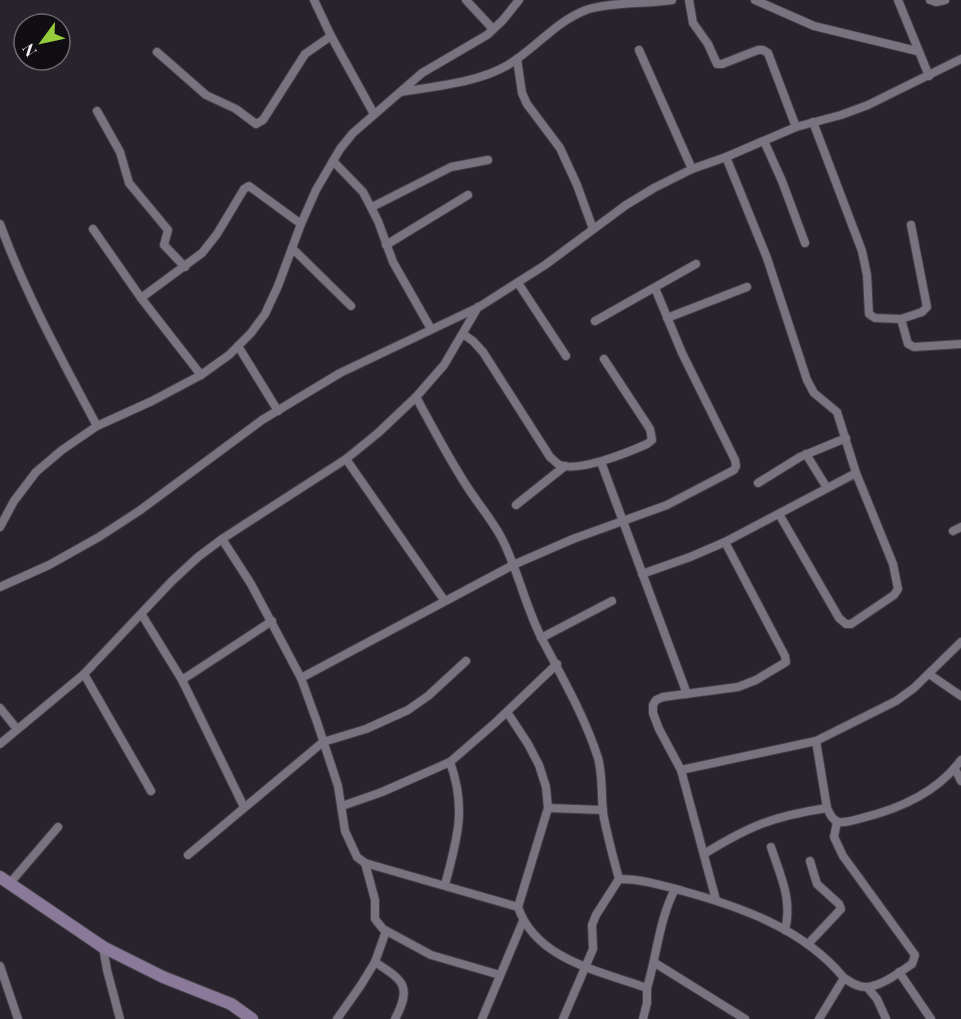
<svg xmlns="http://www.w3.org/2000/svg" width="961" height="1019" font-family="'Playfair Display',serif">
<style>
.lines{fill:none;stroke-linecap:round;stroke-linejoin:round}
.minor-casing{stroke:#433f47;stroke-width:10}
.secondary-casing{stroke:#433f47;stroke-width:14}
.minor{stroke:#78737e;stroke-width:8}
.secondary{stroke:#8a7999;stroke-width:12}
</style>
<rect width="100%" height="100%" fill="#28232c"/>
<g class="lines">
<defs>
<g id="minor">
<path d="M314 0 331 36 374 114"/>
<path d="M466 0 493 29"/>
<path d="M689 0 693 23 708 44 717 64H722L758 50H763L768 53 796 127"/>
<path d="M755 0 814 26 917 51"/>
<path d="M898 0 929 76"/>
<path d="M930 0 936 2 945 0"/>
<path d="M639 50 692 169"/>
<path d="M157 52 206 95 236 109 256 124 263 120 305 54 331 36"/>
<path d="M517 59 522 93 527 104 560 148 577 185 593 229"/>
<path d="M401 92C436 86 477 83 508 65 536 48 555 22 586 10 609 2 647 4 672 0"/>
<path d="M97 111 120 152 129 183 168 230 164 245 185 267"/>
<path d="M813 122 862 251 867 275 869 314 875 318 901 319 908 344 914 347 961 344"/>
<path d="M764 141 782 181 805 243"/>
<path d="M726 157 767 258 807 380 814 393 837 412 856 473"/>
<path d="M333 161 363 192 378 221 393 262 431 329"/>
<path d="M372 207 451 167 488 160"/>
<path d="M0 224C26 295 62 360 97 426"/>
<path d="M93 229 141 298 201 375"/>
<path d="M386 245 468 195"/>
<path d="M292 248 351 306"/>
<path d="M518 283 566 356"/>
<path d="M141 298 202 253 217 234 244 189 249 186 301 224"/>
<path d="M667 318 747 287"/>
<path d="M901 319 922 312 927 307 911 225"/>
<path d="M595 321 696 264"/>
<path d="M463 334 473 341 483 352 550 457C553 459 555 462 558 464 576 474 629 452 647 444L652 440 650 429 604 359"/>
<path d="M238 346 278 411"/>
<path d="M416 397C433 428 449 459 468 488 479 505 492 520 501 537 518 569 525 606 542 639 562 677 585 717 598 758 603 776 601 794 603 813 607 835 613 857 619 879"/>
<path d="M806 454 827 488"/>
<path d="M346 459 444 600"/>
<path d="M601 462 687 694"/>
<path d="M758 483 800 457 846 438"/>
<path d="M516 505 565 466"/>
<path d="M0 527 14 501 36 472 62 450 97 426 152 401 201 375 229 355 251 333 265 314 278 286 301 224 316 190 340 149 353 133 422 73 487 35 503 20 519 0"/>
<path d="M953 531 961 527"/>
<path d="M222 539 251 584 301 678 317 722 338 786 345 831 357 857 365 863 518 907C536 960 600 971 647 988V1003L643 1019"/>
<path d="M642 574 690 557 725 542"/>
<path d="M0 587 49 565 99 537 139 511 262 420 340 373 479 307 545 265 626 205 654 188 692 169 726 157 796 127 841 115 868 105 961 59"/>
<path d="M142 615 182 680 244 807"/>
<path d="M541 638 612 601"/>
<path d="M84 674 151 791"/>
<path d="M929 674 961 696"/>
<path d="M301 678 513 565 573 539 667 505 734 470 736 466 735 460 682 353 655 288"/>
<path d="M182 680 272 621"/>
<path d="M0 708 17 729"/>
<path d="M507 712 528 744 539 765 546 787 548 808 518 907"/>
<path d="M816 741 827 808"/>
<path d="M0 744 84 674 172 581 198 557 222 539 346 459 378 433 416 397 444 365 478 307"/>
<path d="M955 769 961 781"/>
<path d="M681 770 816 741 896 701 914 688 961 642"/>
<path d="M342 806 382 792 450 762 495 723 557 664"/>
<path d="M548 808 603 810"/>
<path d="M837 822 834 837 843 856 915 955 912 964C900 972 882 986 867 987 858 988 851 982 844 978"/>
<path d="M771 847C780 875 793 900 785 930"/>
<path d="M704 854C749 826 774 816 827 808 830 814 832 820 839 822 846 823 855 820 862 818 899 809 937 793 961 760"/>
<path d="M188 855 323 742 366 729 408 710 428 696 466 661"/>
<path d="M365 863 375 900V919L383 929 431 955 500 975"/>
<path d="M10 883 58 827"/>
<path d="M445 885C457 839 467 809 450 762"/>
<path d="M716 900 681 770 659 729 653 713V705L656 700 663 697 738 687 756 680 786 662 785 656 725 542 856 473 893 564 898 589 894 595 851 624H846L839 618 779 514"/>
<path d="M808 944 841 909 839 904 817 884 810 861"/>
<path d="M103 947 107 970 120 1019"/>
<path d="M375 962C402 980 413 985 395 1019"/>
<path d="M655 963 745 1019"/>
<path d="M0 966 18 1019"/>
<path d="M899 972 931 1019"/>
<path d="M867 987 877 999 886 1019"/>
<path d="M647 988C657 955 659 920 675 889"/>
<path d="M337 1019 361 985 375 962 386 931"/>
<path d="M482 1019 523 921"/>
<path d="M563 1019 593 949 592 925 596 915 619 879C642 879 661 885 683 891 741 907 804 929 844 978L819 1019"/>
</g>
<path id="secondary" d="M0 877 103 947 163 977 231 1004 252 1019"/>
</defs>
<use href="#minor" class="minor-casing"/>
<use href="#secondary" class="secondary-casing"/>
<use href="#minor" class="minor"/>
<use href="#secondary" class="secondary"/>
</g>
<g transform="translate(42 42) rotate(237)"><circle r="28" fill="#100e12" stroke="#6c696e" stroke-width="1.5"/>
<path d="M0-4.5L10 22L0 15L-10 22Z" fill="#94cc3c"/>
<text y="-9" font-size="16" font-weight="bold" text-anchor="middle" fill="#f5f2f8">N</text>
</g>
</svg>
